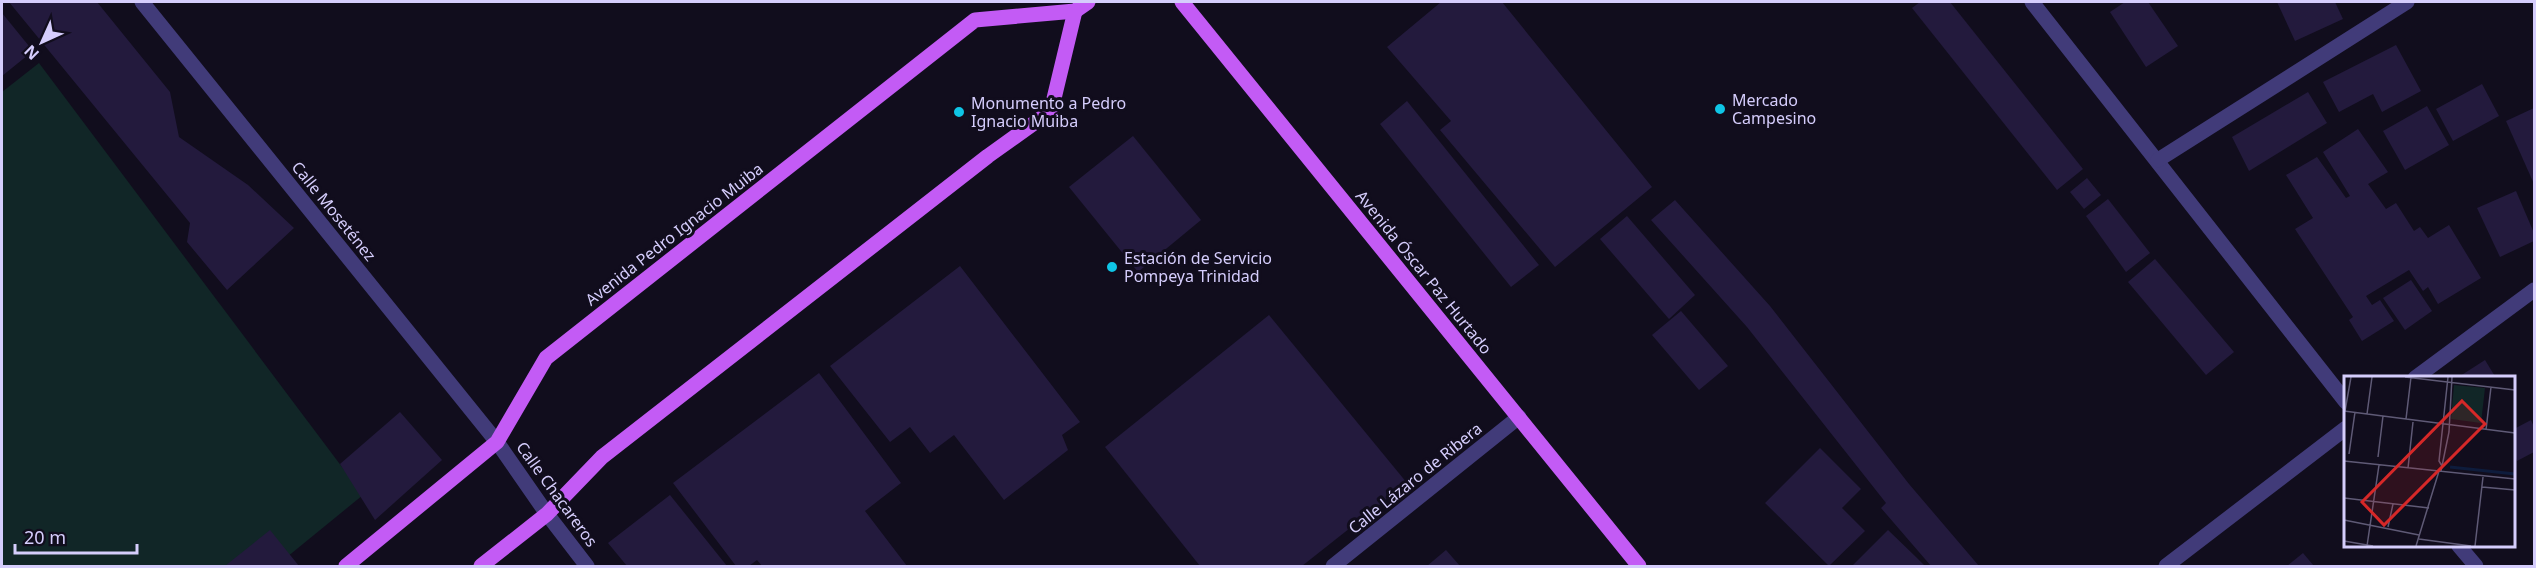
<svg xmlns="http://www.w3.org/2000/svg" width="2536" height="568" font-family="'Noto Sans',sans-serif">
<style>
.green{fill:#112627}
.building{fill:#231a3d}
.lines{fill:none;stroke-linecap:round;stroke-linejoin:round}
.lane{stroke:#413b79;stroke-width:15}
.street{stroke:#413b79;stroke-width:15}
.primary{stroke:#c35bf5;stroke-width:15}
.poi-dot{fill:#0fc5e6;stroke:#110d1d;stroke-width:2}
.labels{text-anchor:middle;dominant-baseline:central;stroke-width:6;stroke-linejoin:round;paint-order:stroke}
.poi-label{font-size:16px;fill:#d5cdfc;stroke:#110d1d;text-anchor:start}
.street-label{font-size:16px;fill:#d5cdfc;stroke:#110d1d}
.inset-river{fill:none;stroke:#0e1c3c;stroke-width:3}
.inset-road{fill:none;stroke:#5f5a76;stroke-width:1.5}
.view{fill:#d62828;fill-opacity:0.15;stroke:#d62828;stroke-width:3}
.inset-edge{fill:none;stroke:#d5cdfc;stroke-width:3}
</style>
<rect width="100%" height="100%" fill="#110d1d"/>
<path class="green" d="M39 63 363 495 276 566H2V92Z"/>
<g class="building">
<path d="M9 2H97L170 92 179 137 248 185 294 228 227 290 187 242 190 223Z"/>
<path d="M1441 2H1502L1652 187 1555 267 1440 130 1451 121 1387 47Z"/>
<path d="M1920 2H1950L2083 169 2057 190 1912 8Z"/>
<path d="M2125 2H2148L2178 46 2146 67 2110 12Z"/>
<path d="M2277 2H2335L2343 19 2295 41Z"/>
<path d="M2 13 33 51 2 76Z"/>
<path d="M2396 45 2421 91 2382 112 2373 94 2339 112 2323 82Z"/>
<path d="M2482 84 2499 116 2453 141 2436 109Z"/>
<path d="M2308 92 2327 123 2249 171 2232 137Z"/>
<path d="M1407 101 1539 265 1511 287 1380 124Z"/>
<path d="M2427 106 2449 145 2405 170 2383 131Z"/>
<path d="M2534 108V184L2506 121Z"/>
<path d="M2358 129 2388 172 2368 184 2386 209 2396 203 2414 231 2420 227 2428 238 2449 225 2481 278 2438 304 2428 287 2423 291 2409 270 2366 296 2372 305 2380 300 2394 321 2362 341 2349 320 2353 317 2295 229 2313 218 2286 175 2317 157 2346 198 2350 196 2323 152Z"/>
<path d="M1133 136 1201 220 1138 272 1069 187Z"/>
<path d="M2087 178 2101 195 2084 209 2070 192Z"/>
<path d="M2516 191 2534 233V241L2500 257 2477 208Z"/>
<path d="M2108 199 2150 253 2126 272 2086 216Z"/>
<path d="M1675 200 1770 306 1909 484 1979 566H1931L1881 508 1886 503 1747 327 1651 220Z"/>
<path d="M1627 216 1695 295 1669 319 1600 239Z"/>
<path d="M2155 259 2234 352 2206 375 2128 282Z"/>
<path d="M960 266 1080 422 1062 435 1068 450 1004 500 954 435 930 453 910 427 890 442 830 366Z"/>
<path d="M2411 280 2432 311 2405 330 2383 298Z"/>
<path d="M1681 311 1728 366 1699 390 1652 335Z"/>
<path d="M1269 315 1407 483 1302 566H1200L1105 447Z"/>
<path d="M2485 360 2496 378H2457Z"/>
<path d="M819 373 901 483 865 511 907 566H762L757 560 749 566H736L673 483Z"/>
<path d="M400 412 442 460 375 520 340 464Z"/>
<path d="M2531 420 2534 427V452L2517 461 2514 454V429Z"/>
<path d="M1820 448 1861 489 1842 508 1865 531 1829 566 1765 503Z"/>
<path d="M670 495 727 566H627L608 543Z"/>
<path d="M270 530 299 566H225Z"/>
<path d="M1888 530 1917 558 1925 566H1852Z"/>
<path d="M1446 550 1460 566H1427Z"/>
<path d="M2303 553 2314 566H2287Z"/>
</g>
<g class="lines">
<path class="lane" d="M2166 566 2346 428"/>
<g class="street">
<path d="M142 2 497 442 547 514 587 566"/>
<path d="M2032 2 2346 402"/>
<path d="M2158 160 2407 2"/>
<path d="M2415 378 2534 290"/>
<path d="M2459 546 2476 566"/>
<path d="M1333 566 1519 417"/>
</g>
<g class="primary">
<path d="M1182 2 1639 566"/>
<path d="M346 566 497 442 546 358 975 20 1075 11 1088 2"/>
<path d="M481 566 547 514 602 457 988 156 1051 111 1075 11"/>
</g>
</g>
<g class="poi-dot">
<circle cx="1720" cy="109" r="6"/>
<circle cx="959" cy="112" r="6"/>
<circle cx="1112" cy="267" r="6"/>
</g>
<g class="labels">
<g class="poi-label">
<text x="1732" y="100">Mercado<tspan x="1732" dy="18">Campesino</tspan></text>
<text x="971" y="103">Monumento a Pedro<tspan x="971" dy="18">Ignacio Muiba</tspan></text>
<text x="1124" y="258">Estación de Servicio<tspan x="1124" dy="18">Pompeya Trinidad</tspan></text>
</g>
<g class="street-label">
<text transform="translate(334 211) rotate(51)">Calle Moseténez</text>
<text transform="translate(674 234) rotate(-38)">Avenida Pedro Ignacio Muiba</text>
<text transform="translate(1424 272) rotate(51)">Avenida Óscar Paz Hurtado</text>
<text transform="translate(1415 478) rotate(-39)">Calle Lázaro de Ribera</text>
<text transform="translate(557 494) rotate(54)">Calle Chacareros</text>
</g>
</g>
<g transform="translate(2344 376)">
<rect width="171" height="171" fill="#110d1d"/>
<path d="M110 9 141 12 137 47 107 43Z" fill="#112627"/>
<path class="inset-river" d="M106 91 171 98"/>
<path class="inset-road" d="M61 1 171 14M0 35 171 57M1 35 7 1M23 38 28 1M62 43 67 1M142 54 147 11M5 78 11 36M34 81 39 40M0 85 95 95M98 90 95 85 104 1M64 92 69 46M97 95 105 56 108 1M138 111 171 114M0 122 85 132M0 144 75 159M44 151 49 128M75 163 127 170M0 165 29 170M23 170 35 89M72 170 95 95 171 103M131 170 139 101"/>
<path class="view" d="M118 25 141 48 40 149 18 126Z"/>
<rect width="171" height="171" class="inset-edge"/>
</g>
<rect width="2536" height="568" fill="none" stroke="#d5cdfc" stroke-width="6"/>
<g transform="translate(42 42) rotate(225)" stroke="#110d1d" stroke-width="4.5" paint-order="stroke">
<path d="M0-4.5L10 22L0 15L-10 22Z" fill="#d5cdfc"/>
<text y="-9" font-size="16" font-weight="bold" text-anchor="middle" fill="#d5cdfc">N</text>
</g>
<path d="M15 544v9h122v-9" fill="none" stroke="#d5cdfc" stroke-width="3"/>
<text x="24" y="544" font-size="18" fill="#d5cdfc" stroke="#110d1d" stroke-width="4.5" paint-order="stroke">20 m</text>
</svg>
